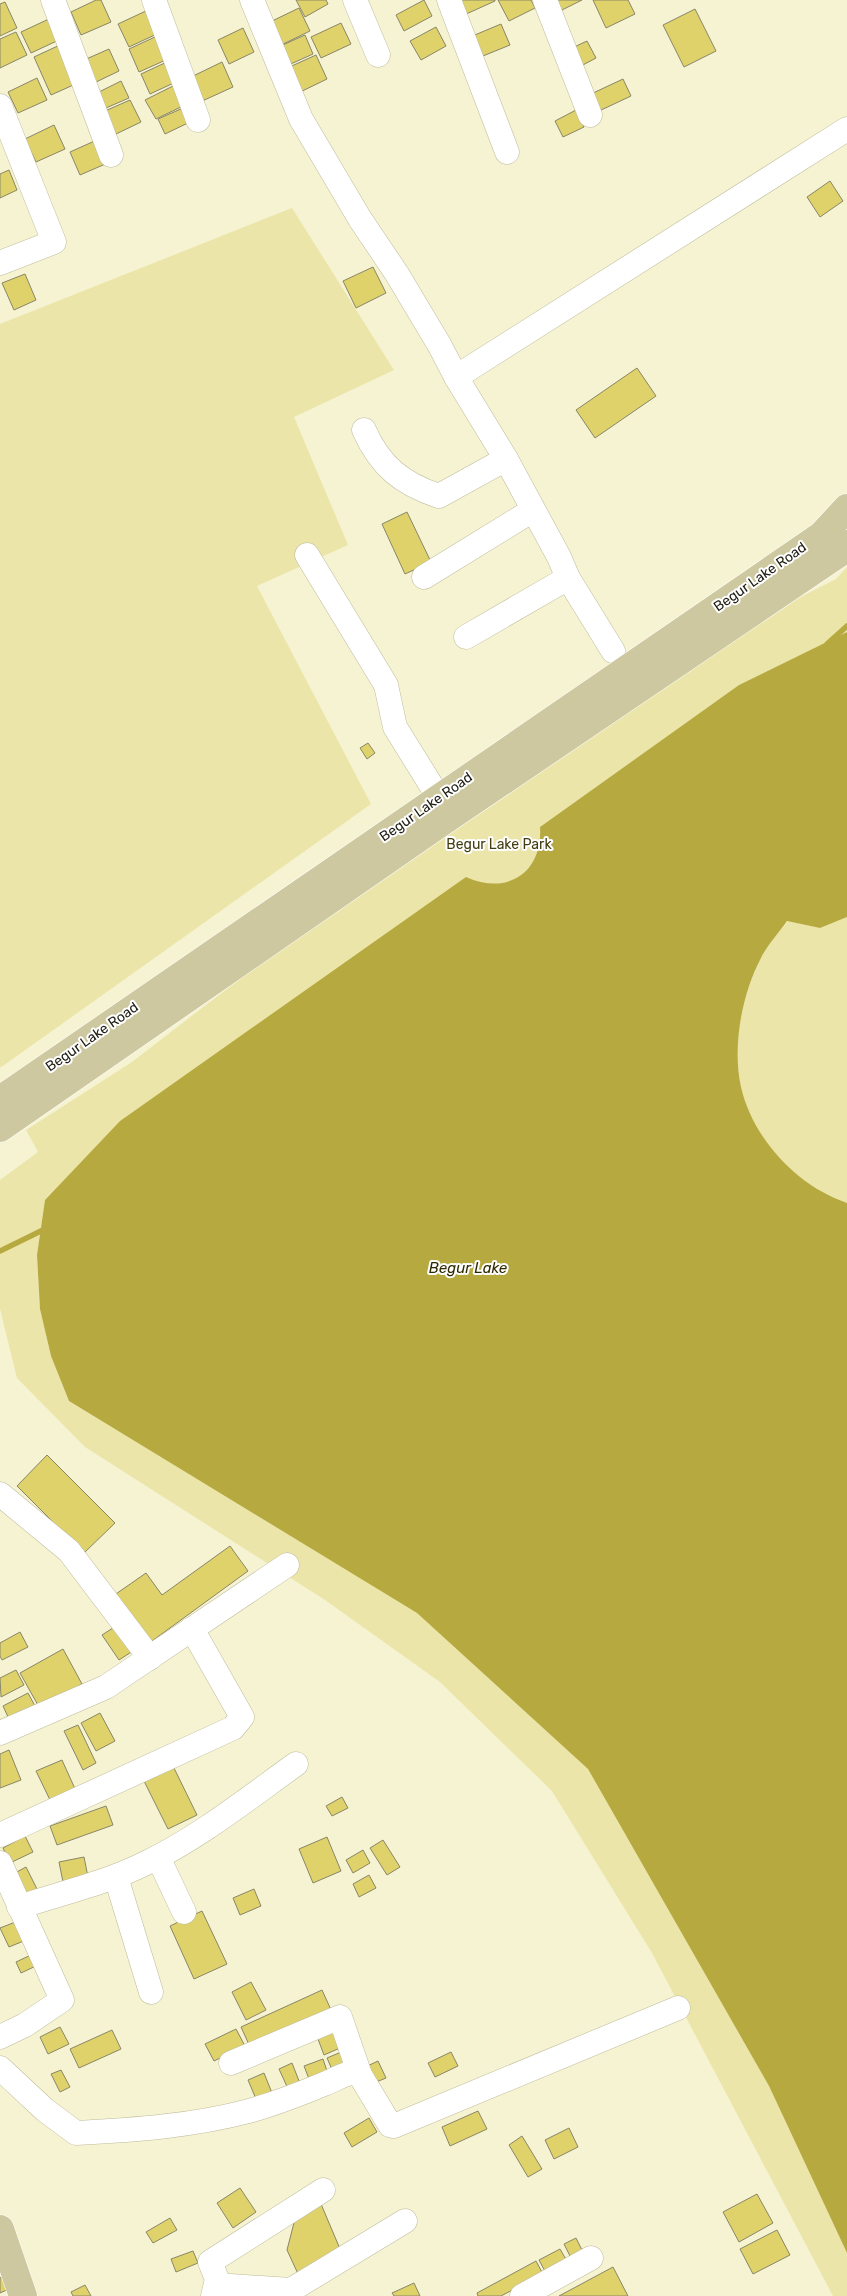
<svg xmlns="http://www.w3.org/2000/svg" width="847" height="2296" font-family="Rubik,sans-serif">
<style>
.green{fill:#ece5aa}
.water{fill:#b6a93f}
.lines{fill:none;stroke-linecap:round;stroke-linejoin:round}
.stream{stroke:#b6a93f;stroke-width:5.5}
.building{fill:#dfd26b;stroke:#898668}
.minor-casing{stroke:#bebb9b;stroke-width:25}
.major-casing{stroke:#fff;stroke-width:29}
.minor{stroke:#fff;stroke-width:24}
.major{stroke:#cdc89f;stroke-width:28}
.labels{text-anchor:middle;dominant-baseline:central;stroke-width:4;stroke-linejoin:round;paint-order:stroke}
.street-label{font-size:14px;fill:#1e1c11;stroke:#fff}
.park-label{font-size:14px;fill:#423d11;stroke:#fff}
.water-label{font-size:15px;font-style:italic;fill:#302a00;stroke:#fff}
</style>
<rect width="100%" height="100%" fill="#f6f3d2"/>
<g class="green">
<path d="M292 208 394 370 294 417 348 545 257 586 371 804 0 1068V324Z"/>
<path d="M847 567V632L739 685 540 827C543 872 508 896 466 878L120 1121 45 1200 37 1255 40 1309 51 1356 69 1401 417 1613 588 1769 769 2086 847 2253V2296H833L652 1953 552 1791 440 1682 325 1600 85 1447 17 1378 0 1309V1180L38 1152 26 1130 132 1062 298 934 765 615 836 579Z"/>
<path d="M847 917V1203C797 1186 752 1139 741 1087 732 1046 742 994 761 958 767 944 779 933 788 921L820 928Z"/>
</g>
<path class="water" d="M847 632V917L820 928 787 921C779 933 767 945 761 958 742 994 732 1046 741 1087 753 1139 797 1186 847 1203V2253L769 2086 588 1769 417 1613 69 1401 51 1356 40 1309 37 1255 45 1200 120 1121 466 877C508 896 543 872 540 827L739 685Z"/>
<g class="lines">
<g class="stream">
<path d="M827 644 847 626"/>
<path d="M0 1251 45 1229"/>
</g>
</g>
<g class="building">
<path d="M96 0H101L111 22 81 35 71 12Z"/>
<path d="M296 0H326L328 4 305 17Z"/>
<path d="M424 0 432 16 404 31 396 15Z"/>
<path d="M457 0H495V1L464 15Z"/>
<path d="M498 0H531L535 8 509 21Z"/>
<path d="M549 0H582L556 13Z"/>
<path d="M593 0H628L635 14 606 28Z"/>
<path d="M5 2 17 28 0 36V4Z"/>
<path d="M299 8 310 31 279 46 268 23Z"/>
<path d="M695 9 716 51 684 67 663 25Z"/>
<path d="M148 10 159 33 129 47 118 24Z"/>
<path d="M51 18 61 39 31 53 21 32Z"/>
<path d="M341 23 351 44 321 58 311 37Z"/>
<path d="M501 24 510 45 478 58 470 37Z"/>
<path d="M436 27 446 46 421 60 410 41Z"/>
<path d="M243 28 254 52 229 64 218 40Z"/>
<path d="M16 32 27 55 0 68V39Z"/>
<path d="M305 35 313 54 284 67 276 48Z"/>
<path d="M157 36 168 59 139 72 129 49Z"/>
<path d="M587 41 596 58 581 66 572 48Z"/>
<path d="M62 44 80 82 51 95 34 57Z"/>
<path d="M109 49 119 71 94 83 84 60Z"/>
<path d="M316 55 327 79 296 94 285 69Z"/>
<path d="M169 61 178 81 150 94 141 74Z"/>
<path d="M222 62 233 87 200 102 189 78Z"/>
<path d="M37 78 47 100 18 113 8 92Z"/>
<path d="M623 79 631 96 599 111 591 94Z"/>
<path d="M121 81 129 98 106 108 99 92Z"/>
<path d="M175 85 185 105 156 119 145 100Z"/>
<path d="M130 100 141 122 116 134 105 111Z"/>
<path d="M183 108 190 122 165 134 158 119Z"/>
<path d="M576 110 584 127 563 137 555 121Z"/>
<path d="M54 125 65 149 36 162 25 139Z"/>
<path d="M99 139 110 162 80 175 70 152Z"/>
<path d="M9 170 17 190 0 198V174Z"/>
<path d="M830 181 843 201 820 217 807 197Z"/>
<path d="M373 267 386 293 356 308 343 281Z"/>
<path d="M25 274 36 300 14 310 2 283Z"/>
<path d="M637 368 656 396 595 438 576 410Z"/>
<path d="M407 512 431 562 405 574 382 524Z"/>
<path d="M368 743 375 753 367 759 360 748Z"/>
<path d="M47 1455 115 1523 84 1553 17 1486Z"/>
<path d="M230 1546 248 1571 148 1644 113 1596 146 1573 162 1595Z"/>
<path d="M119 1624 136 1649 119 1660 102 1635Z"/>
<path d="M20 1632 28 1647 2 1660 0 1656V1643Z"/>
<path d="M63 1649 82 1684 39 1707 20 1673Z"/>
<path d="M16 1670 24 1685 1 1697 0 1678Z"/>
<path d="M28 1693 35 1706 9 1719 3 1706Z"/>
<path d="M100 1713 115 1741 96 1751 81 1723Z"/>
<path d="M78 1725 96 1763 83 1770 64 1731Z"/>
<path d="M9 1750 21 1780 0 1788V1754Z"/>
<path d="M62 1760 76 1791 51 1802 36 1771Z"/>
<path d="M173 1766 197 1815 168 1829 144 1781Z"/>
<path d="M342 1797 348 1808 332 1816 326 1806Z"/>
<path d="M106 1806 113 1825 57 1845 50 1826Z"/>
<path d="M25 1836 33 1852 10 1863 3 1848Z"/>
<path d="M327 1837 341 1871 313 1883 299 1849Z"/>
<path d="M383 1840 400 1867 387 1875 370 1848Z"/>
<path d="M363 1850 370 1863 353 1873 346 1860Z"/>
<path d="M84 1857 88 1877 63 1882 59 1862Z"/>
<path d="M26 1867 38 1891 25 1897 13 1874Z"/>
<path d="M369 1875 376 1888 359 1897 353 1884Z"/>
<path d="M254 1889 261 1906 240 1915 233 1898Z"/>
<path d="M202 1911 227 1964 194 1979 170 1926Z"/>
<path d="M18 1921 26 1940 9 1947 0 1928Z"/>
<path d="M33 1954 38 1965 21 1973 16 1962Z"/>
<path d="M251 1982 266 2010 246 2020 232 1992Z"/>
<path d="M322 1990 332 2012 251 2049 241 2027Z"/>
<path d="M339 2021 349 2044 324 2055 315 2031Z"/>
<path d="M60 2027 69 2044 48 2054 40 2037Z"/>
<path d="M236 2029 245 2046 214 2061 205 2044Z"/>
<path d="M112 2030 121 2049 79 2068 70 2049Z"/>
<path d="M346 2050 353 2066 334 2074 327 2058Z"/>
<path d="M451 2052 458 2066 435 2077 428 2063Z"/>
<path d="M323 2059 329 2077 311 2084 304 2066Z"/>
<path d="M378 2061 386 2078 369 2085 361 2069Z"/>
<path d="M292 2063 301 2086 289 2091 279 2069Z"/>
<path d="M61 2070 70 2087 60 2092 51 2074Z"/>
<path d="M264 2073 272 2093 256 2099 248 2080Z"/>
<path d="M478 2111 487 2129 450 2146 442 2127Z"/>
<path d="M369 2118 377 2132 352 2147 344 2133Z"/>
<path d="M569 2128 578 2147 554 2159 545 2140Z"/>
<path d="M522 2136 542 2169 528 2177 509 2145Z"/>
<path d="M240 2188 256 2212 233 2228 217 2203Z"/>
<path d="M757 2194 773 2223 739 2242 723 2212Z"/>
<path d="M321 2204 343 2256 299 2276 287 2250 296 2215Z"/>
<path d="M170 2218 177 2230 153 2243 146 2232Z"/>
<path d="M777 2230 790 2255 753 2274 740 2249Z"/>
<path d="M576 2238 585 2256 573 2262 564 2244Z"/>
<path d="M560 2249 567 2261 546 2273 539 2260Z"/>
<path d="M193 2251 198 2263 176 2272 171 2259Z"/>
<path d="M536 2261 543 2274 501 2296H478L477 2293Z"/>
<path d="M613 2267 628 2296H559Z"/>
<path d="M3 2276 9 2289 0 2293V2278Z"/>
<path d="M414 2283 420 2296H394L392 2293Z"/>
<path d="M85 2285 91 2296H73L71 2292Z"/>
</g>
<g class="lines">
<defs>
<g id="minor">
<path d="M53 0 111 155"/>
<path d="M154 0 198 120"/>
<path d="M252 0 301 119 360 219 397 274 440 346 456 377 506 459 559 557 568 578 613 651"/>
<path d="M355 0 378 55"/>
<path d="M449 0 507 152"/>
<path d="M545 0 590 115"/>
<path d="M0 106 54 242 0 263"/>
<path d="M456 377 847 129"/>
<path d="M364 430C380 466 402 484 439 496L506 459"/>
<path d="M307 555 386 685 395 727 439 798"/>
<path d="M424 577 533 510"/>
<path d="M466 637 568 578"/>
<path d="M0 1494 69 1551 150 1658"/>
<path d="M0 1733 106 1687 287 1565"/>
<path d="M0 1835 233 1728 242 1717 192 1629"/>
<path d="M158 1857 184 1912"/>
<path d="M0 1863 62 2000 25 2025 0 2037"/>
<path d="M116 1877 151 1992"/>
<path d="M19 1907C62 1893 106 1883 146 1863 200 1837 247 1799 296 1764"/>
<path d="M231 2063 340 2017 360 2075 390 2125 394 2126 678 2008"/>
<path d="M0 2068 45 2110 76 2133C134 2130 192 2126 249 2111 274 2104 300 2094 324 2084 335 2080 344 2073 356 2072L360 2075"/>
<path d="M216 2285 291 2290 405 2221"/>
<path d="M213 2296 217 2279 210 2262 323 2190"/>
<path d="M522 2296 591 2258"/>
</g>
<g id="major">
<path d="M0 1100 822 535 847 508"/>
<path d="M0 1128 439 824 838 554 847 544"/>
<path d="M0 2229 23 2296"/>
</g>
</defs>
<use href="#minor" class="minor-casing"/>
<use href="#major" class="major-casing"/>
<use href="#minor" class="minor"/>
<use href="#major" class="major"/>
</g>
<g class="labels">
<g class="street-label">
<text transform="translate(760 577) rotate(-35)">Begur Lake Road</text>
<text transform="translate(426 807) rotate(-35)">Begur Lake Road</text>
<text transform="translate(92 1037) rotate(-35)">Begur Lake Road</text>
</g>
<g class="park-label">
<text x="499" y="844">Begur Lake Park</text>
</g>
<g class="water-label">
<text x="468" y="1268">Begur Lake</text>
</g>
</g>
</svg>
